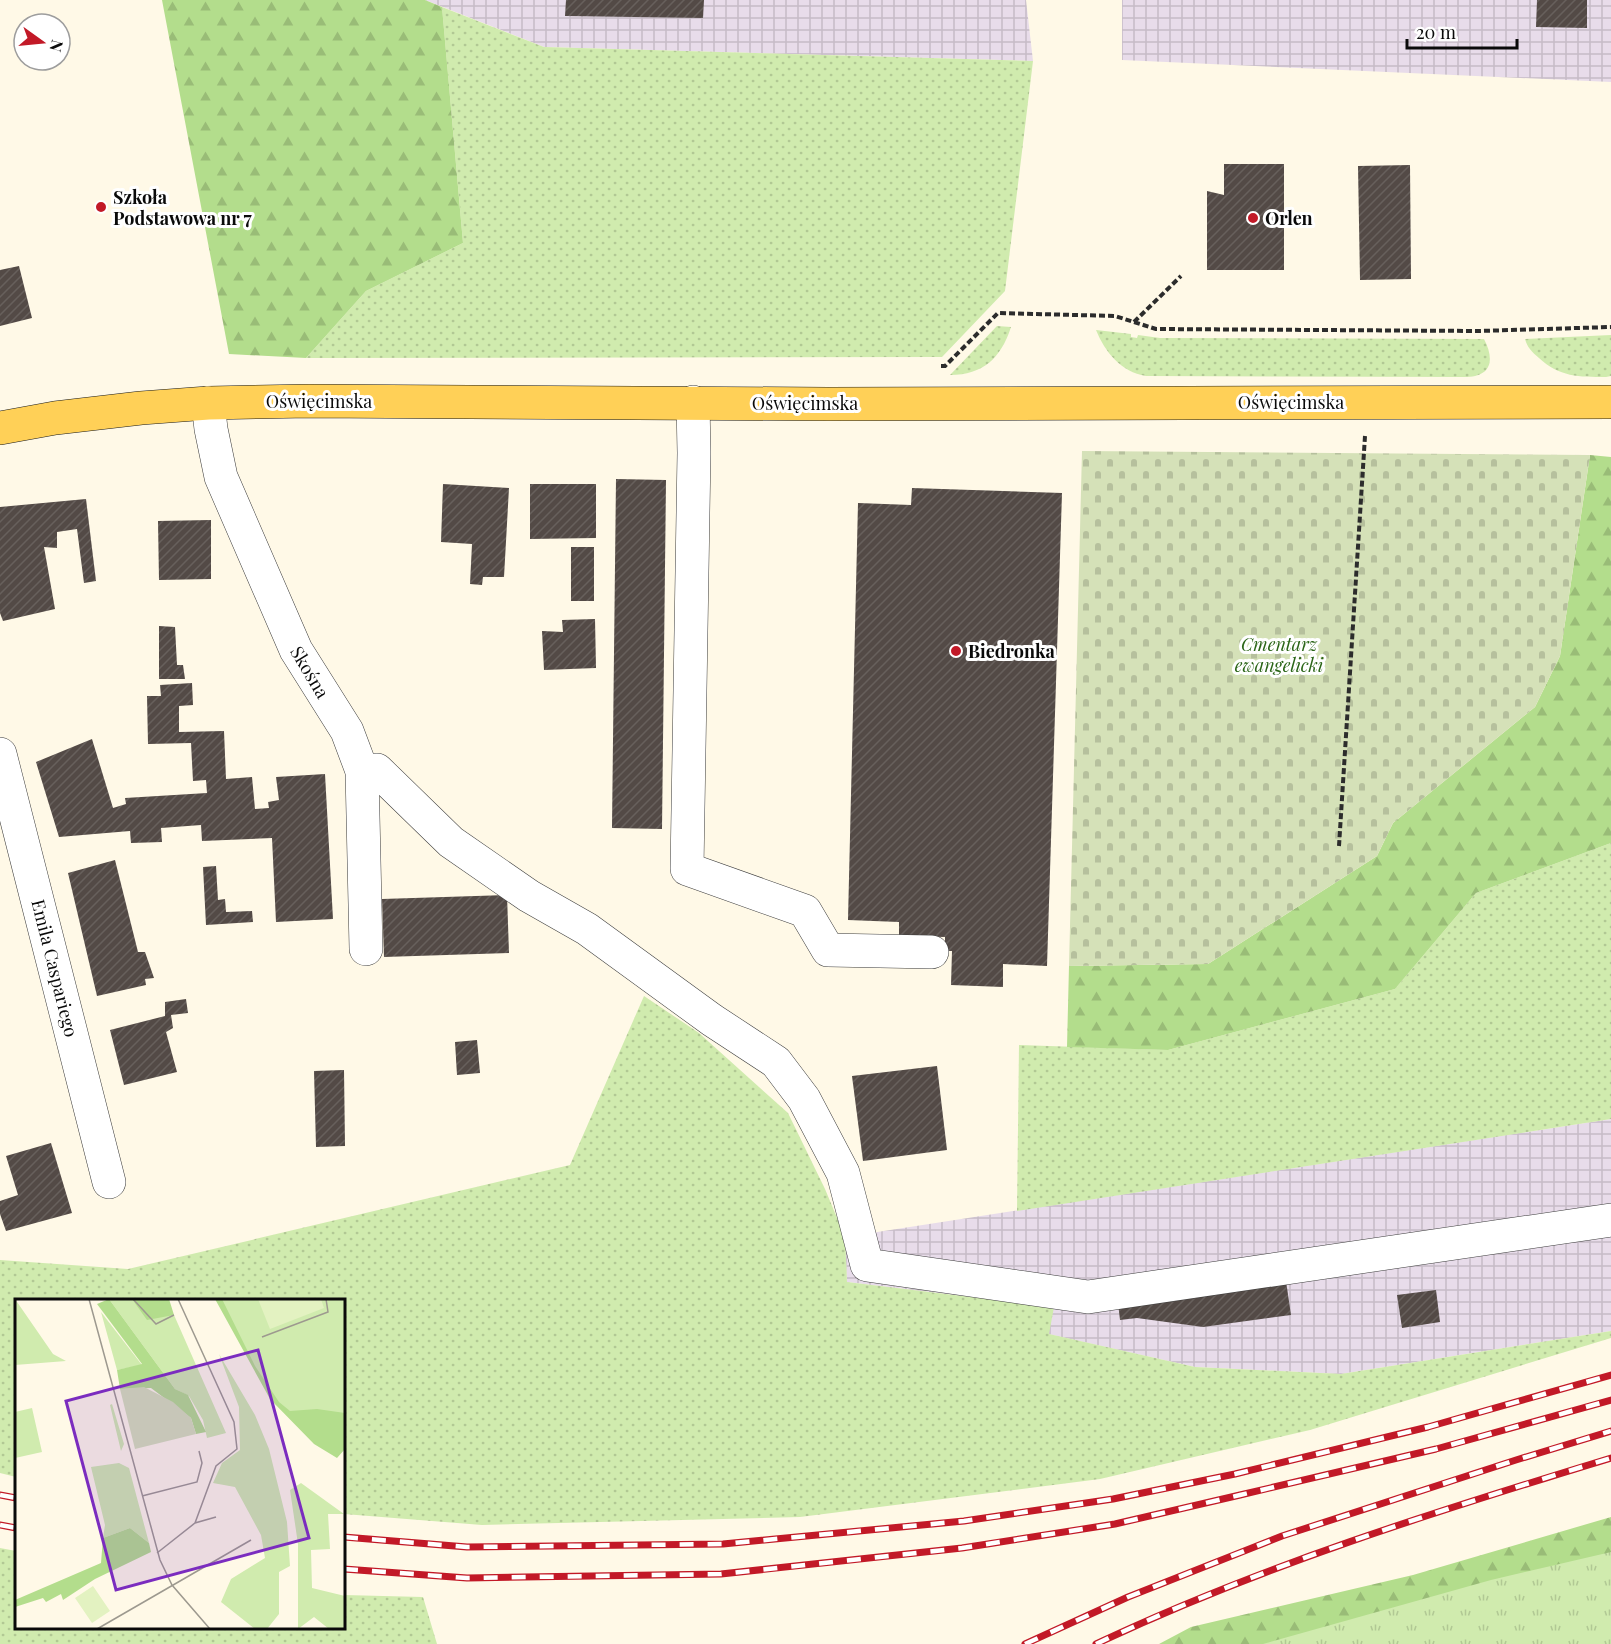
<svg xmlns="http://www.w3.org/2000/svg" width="1611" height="1644" font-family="'Playfair Display',serif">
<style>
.industrial{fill:url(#industrial-grid)}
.grass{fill:url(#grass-dots)}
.forest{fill:url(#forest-firs)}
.cemetery{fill:url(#cemetery-stones)}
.park{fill:url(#park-tufts)}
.building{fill:url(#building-hatch)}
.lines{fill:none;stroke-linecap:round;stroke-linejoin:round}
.minor-casing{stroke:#3d3d3d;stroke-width:34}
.major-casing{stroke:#1b1b1b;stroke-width:34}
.path{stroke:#2c2c2c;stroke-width:4;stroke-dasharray:6 3;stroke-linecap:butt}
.minor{stroke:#fff;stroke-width:33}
.major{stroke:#ffd057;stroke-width:33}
.rail-casing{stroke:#c21927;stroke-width:7}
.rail{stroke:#fff;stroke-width:4.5;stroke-dasharray:14;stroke-linecap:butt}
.poi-dot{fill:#c21927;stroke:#fff;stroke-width:2}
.labels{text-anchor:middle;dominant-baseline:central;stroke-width:6;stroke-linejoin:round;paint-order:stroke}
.poi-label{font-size:18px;font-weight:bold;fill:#0a0a0a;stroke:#fff;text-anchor:start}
.street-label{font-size:18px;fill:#0a0a0a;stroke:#fff}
.park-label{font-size:18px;font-style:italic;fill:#2a6517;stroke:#fff}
.inset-road{fill:none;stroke:#9d998f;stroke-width:1.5}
.view{fill:#7b2cbf;fill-opacity:0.15;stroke:#7b2cbf;stroke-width:3}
.inset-edge{fill:none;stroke:#0a0a0a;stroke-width:3}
</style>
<defs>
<pattern id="industrial-grid" width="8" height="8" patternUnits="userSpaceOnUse" patternTransform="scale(1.5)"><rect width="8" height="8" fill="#e8dcea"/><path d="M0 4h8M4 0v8" fill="none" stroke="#c6bbc7"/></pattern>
<pattern id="grass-dots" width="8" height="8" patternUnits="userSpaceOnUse" patternTransform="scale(1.5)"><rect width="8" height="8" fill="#d0ebae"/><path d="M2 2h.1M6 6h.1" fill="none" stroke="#b1c894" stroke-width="1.8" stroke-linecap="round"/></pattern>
<pattern id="forest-firs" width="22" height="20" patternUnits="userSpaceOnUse" patternTransform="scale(1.5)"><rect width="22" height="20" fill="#b3dd8c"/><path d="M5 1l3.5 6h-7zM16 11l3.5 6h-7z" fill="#99bc77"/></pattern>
<pattern id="cemetery-stones" width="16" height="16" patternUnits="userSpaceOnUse" patternTransform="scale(1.5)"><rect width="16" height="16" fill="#d5e1b8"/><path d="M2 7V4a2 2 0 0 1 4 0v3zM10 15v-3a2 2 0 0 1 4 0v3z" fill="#b6c09d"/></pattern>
<pattern id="park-tufts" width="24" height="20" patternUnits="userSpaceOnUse" patternTransform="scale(1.5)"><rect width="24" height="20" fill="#d0ebae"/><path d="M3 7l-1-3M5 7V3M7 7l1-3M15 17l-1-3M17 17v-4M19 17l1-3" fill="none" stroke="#b1c894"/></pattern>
<pattern id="building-hatch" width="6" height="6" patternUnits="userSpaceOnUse" patternTransform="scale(1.5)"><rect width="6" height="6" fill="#534a46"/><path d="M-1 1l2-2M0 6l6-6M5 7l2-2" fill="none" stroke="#67605c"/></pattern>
</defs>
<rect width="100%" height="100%" fill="#fff9e7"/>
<g class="industrial">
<path d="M425 0H1026L1033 61 544 47Z"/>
<path d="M1122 0H1611V82L1122 60Z"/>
<path d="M1611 1119V1331L1341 1374 1195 1367 1048 1334 1053 1307 847 1282 845 1237Z"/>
</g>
<g class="grass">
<path d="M442 7 544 47 1033 61 1005 291 942 357 306 358 366 291 463 243Z"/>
<path d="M997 326 1011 327C1001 358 983 375 950 375Z"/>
<path d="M1096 330 1131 334V337L1137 338 1138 335 1160 338 1484 339C1494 358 1493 376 1467 377L1146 376C1121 372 1105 352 1096 330Z"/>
<path d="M1611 335V376L1606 377C1579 377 1559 377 1539 358 1532 352 1527 347 1525 339Z"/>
<path d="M1611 843V1119L1017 1211 1019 1045 1168 1050 1395 989 1476 893Z"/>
<path d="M644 996 699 1033 788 1113 825 1189 845 1237 847 1282 1054 1307 1049 1334 1195 1367 1341 1374 1611 1331V1338L1310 1430 1100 1479 800 1517 482 1525 344 1514V1300H16V1477L0 1473V1260L128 1269 570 1165Z"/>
<path d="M0 1548 16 1551V1628H344V1595L423 1597 437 1644H0Z"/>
</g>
<g class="forest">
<path d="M162 0H425L442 7 463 243 366 291 306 358 229 354Z"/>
<path d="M1590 455 1611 457V843L1476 893 1395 989 1168 1050 1067 1047 1069 966 1208 964 1377 856 1393 823 1535 707 1560 656Z"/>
<path d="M1611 1517V1644H1159L1191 1627 1413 1575Z"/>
</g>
<path class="cemetery" d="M1082 451 1590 455 1560 656 1535 707 1393 823 1377 856 1208 964 1069 966Z"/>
<path class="park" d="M1611 1552V1644H1263L1491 1580Z"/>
<g class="building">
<path d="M566 0H704L703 18 565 16Z"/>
<path d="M1537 0H1587V28L1536 27Z"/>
<path d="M1224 164H1284V270H1207V191L1224 195Z"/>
<path d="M1410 165 1411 279 1360 280 1358 166Z"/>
<path d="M19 266 32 318 0 326V270Z"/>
<path d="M616 479 666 480 662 829 612 828Z"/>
<path d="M443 484 509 488 504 577H483L482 585 470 584 472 544 441 542Z"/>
<path d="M530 484H596V538L530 539Z"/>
<path d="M912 488 1062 493 1047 966 1003 964V987L951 985 952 951H945V937L899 936V922L848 920 858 503 911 505Z"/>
<path d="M86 499 96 581 84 583 77 529 57 532V548L44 547 55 609 3 621 0 613V507Z"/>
<path d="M211 520V579L159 580 158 521Z"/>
<rect x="571" y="547" width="23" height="54"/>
<path d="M595 619 596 668 544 670 542 631 563 632 562 620Z"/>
<path d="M159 626 175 627 177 665H183L185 679H159Z"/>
<path d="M192 683 193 705 179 706V732L224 731 226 779 252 777 255 809 269 808 268 802 279 800 276 777 325 774 333 919 276 922 272 838 202 841 201 825 161 828 162 842 131 843 130 831 59 837 36 762 92 739 113 808 126 804 125 798 207 793 206 780 193 781 191 743 148 744 147 696H161L160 685Z"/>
<path d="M115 860 138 952H145L154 978 145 979 146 985 97 996 68 873Z"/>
<path d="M216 866 218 900 225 899 226 912 252 911 253 922 206 925 203 867Z"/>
<path d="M507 895 509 953 384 957 382 899Z"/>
<path d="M186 999 188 1013 171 1015 173 1028 166 1032 177 1072 124 1085 110 1030 165 1016V1002Z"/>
<path d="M477 1040 480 1073 457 1075 455 1042Z"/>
<path d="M937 1066 947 1150 863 1161 852 1076Z"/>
<path d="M344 1070 345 1146 316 1147 314 1071Z"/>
<path d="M51 1143 72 1213 6 1231 0 1214V1201L18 1195 6 1156Z"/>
<path d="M1286 1281 1291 1315 1203 1327 1137 1318 1120 1320 1118 1303Z"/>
<path d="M1436 1290 1440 1322 1402 1328 1397 1295Z"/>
</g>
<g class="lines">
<defs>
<g id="minor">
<path d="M693 402 694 453 687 869 805 911 828 950 932 952"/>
<path d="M208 403 211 429 221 477 296 650 347 731 362 771 366 949"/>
<path d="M0 754 109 1182"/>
<path d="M362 771 377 770 451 842 529 896 587 929 712 1020 776 1062 804 1099 843 1173 867 1265 1088 1297 1611 1220"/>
</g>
<path id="major" d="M0 428 55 418 141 408 208 403 309 401 828 404 1611 402"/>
</defs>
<use href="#minor" class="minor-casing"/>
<use href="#major" class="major-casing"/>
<g class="path">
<path d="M1134 322 1181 276"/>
<path d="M941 366H945L998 313 1115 316 1156 329 1479 331 1611 327"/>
<path d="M1339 846 1365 436"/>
</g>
<use href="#minor" class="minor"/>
<use href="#major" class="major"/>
<defs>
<g id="rail">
<path d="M0 1495 16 1498"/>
<path d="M0 1525 16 1528"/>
<path d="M344 1537 467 1547 723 1544 964 1521 1113 1499 1235 1474 1428 1427 1611 1375"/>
<path d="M344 1569 467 1578 721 1574 962 1548 1115 1524 1240 1495 1436 1449 1611 1400"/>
<path d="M1025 1644 1128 1597 1282 1536 1516 1460 1611 1431"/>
<path d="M1096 1644C1261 1566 1437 1511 1611 1458"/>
</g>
</defs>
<use href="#rail" class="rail-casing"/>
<use href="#rail" class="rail"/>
</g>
<g class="poi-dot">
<circle cx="101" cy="207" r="6"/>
<circle cx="1253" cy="218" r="6"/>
<circle cx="956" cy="651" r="6"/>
</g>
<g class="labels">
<g class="poi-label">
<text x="113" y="197">Szkoła<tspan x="113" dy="21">Podstawowa nr 7</tspan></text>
<text x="1265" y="218">Orlen</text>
<text x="968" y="651">Biedronka</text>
</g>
<g class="street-label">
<text x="319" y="401">Oświęcimska</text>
<text x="1291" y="402">Oświęcimska</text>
<text x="805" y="403">Oświęcimska</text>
<text transform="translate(310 672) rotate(59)">Skośna</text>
<text transform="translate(55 968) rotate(76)">Emila Caspariego</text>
</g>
<g class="park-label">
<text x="1279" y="644">Cmentarz<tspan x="1279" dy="21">ewangelicki</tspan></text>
</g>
</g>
<g transform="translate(15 1299)">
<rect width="330" height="330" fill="#fff9e7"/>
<path d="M0 0 38 55 51 62 0 66ZM94 0H117L159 16 211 134 192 139 188 121 174 97 160 90ZM86 13 127 66 102 71ZM204 55 240 116 254 150 272 223 275 267 264 273V315L252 330H240L206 303 216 280 250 259 246 236 220 188 198 184 207 164 225 151 224 108ZM97 105 109 145 106 152 95 106ZM17 109 27 153 0 159V113ZM104 164 114 169 134 244 115 229 88 239 90 226 76 168ZM286 184 329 215H313L315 250 296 251 297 289 330 297V330H314L299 318 283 330V245L275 191Z" fill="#d0ebae"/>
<path d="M94 0 160 90 173 96 191 133 181 135 176 119 136 89 105 90 102 71 127 65 82 5ZM117 0H154L159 16 132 21ZM200 0H223L330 106V150L322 159 299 145 255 100ZM115 229 134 244 136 253 80 280 48 301 46 295 31 303 28 299 0 308V301L86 264 88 239Z" fill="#b3dd8c"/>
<path d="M129 88 158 103 176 119 181 135 120 150 105 90Z" fill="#d5e1b8"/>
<path d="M207 0H330V114L302 110 275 112 264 103 240 67Z" fill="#d0ebae"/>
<path d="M243 0H306L309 9 255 30ZM78 287 95 312 77 324 60 299Z" fill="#e3f2c1"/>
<path class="inset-road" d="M74 0 145 261 157 286 195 330M118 0 141 25 159 16M163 0 219 123 222 150 201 167 180 224M247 38 313 13 311 0M127 197 182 183 187 164 184 152M142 254 180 224 201 218M82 330 236 241"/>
<path class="view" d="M243 51 294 239 101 291 51 102Z"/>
<rect width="330" height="330" class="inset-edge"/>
</g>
<g transform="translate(42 42) rotate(105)"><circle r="28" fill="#ffffff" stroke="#9d9d9d" stroke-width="1.5"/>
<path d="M0-4.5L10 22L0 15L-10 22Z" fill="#c21927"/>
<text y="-9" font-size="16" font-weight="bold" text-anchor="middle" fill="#0a0a0a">N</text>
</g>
<path d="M1407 39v9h110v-9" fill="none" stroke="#0a0a0a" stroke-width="3"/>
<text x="1416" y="39" font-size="18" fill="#0a0a0a" stroke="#ffffff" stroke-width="4.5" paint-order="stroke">20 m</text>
</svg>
